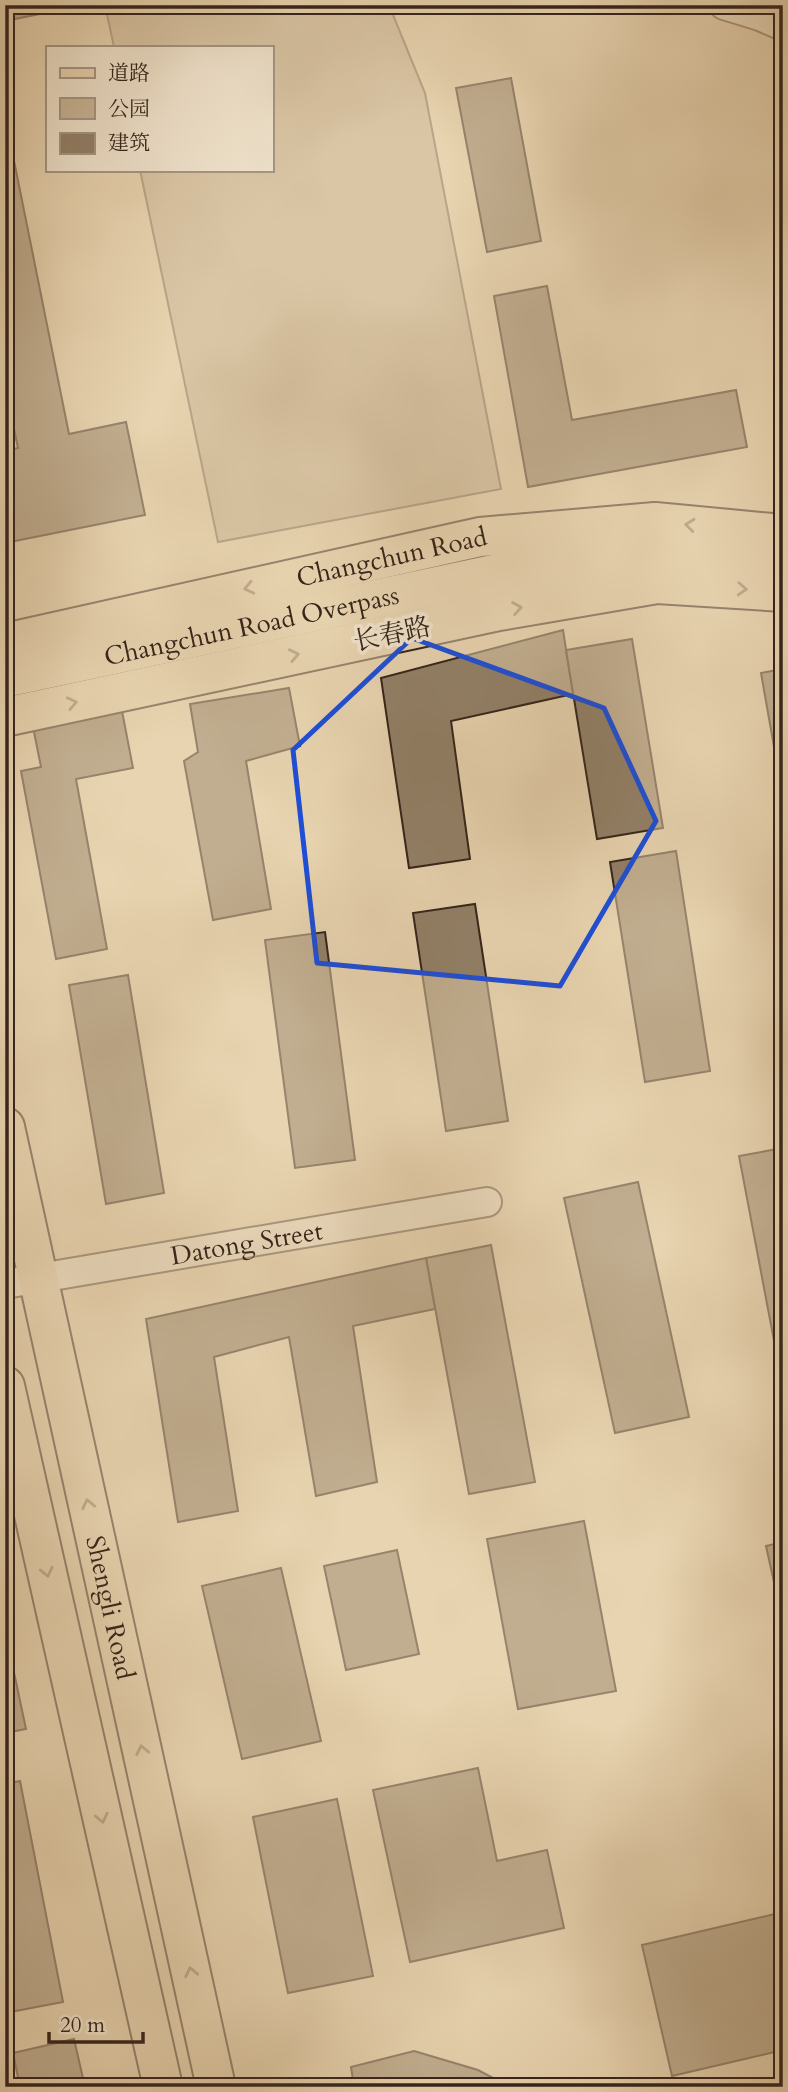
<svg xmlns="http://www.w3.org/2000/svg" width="788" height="2092" font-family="Cardo,'Noto Serif SC',serif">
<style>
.green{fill:#cab697;stroke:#806d59;stroke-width:2}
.building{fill:#928068;stroke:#35241b;stroke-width:2}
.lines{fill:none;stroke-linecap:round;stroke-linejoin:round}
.minor-casing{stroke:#625040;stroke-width:32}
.primary-casing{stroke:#35241b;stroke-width:42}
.minor{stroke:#f0e3cc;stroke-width:28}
.primary{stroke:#e8d4b0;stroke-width:38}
.oneway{stroke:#8e7c66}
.marked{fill:none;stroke:#1d4ed8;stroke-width:5;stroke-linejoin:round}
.labels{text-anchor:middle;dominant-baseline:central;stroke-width:7;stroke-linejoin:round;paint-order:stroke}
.street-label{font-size:26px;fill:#35241b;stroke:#f0e3cc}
</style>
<rect width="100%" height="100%" fill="#e8d4b0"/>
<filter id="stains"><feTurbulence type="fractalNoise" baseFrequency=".00286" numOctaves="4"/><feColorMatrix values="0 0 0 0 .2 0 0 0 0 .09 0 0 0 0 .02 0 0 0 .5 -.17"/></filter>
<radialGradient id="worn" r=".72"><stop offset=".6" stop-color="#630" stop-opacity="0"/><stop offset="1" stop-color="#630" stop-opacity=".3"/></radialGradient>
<path class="green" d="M105 5H389L425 93 501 489 218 542 140 170H271V47H114Z"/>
<g class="building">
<path d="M5 5H44L45 13 5 21Z"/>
<path d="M511 78 541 241 487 252 456 88Z"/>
<path d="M5 116 69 434 126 422 145 515 5 543V451L18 448 5 386Z"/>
<path d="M547 286 572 420 736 390 747 447 528 487 494 296Z"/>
<path d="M563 630 573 694 451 721 470 859 409 868 381 678Z"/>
<path d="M632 639 663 828 597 839 566 650Z"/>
<path d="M783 669V798L761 673Z"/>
<path d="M289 688 300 746 246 761 271 909 213 920 184 761 198 752 190 704Z"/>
<path d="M122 711 133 768 76 779 107 949 56 959 21 771 41 767 33 727Z"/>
<path d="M676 851 710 1071 645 1082 610 862Z"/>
<path d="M475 904 508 1121 446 1131 413 913Z"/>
<path d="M325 932 355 1160 295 1168 265 940Z"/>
<path d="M128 975 164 1193 106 1204 69 985Z"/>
<path d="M783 1148V1388L739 1156Z"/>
<path d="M638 1182 689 1417 615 1433 564 1198Z"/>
<path d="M491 1245 535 1482 469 1494 426 1258Z"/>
<path d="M426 1258 435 1309 353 1326 377 1482 316 1496 289 1337 214 1357 238 1511 178 1522 146 1319Z"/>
<path d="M584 1521 616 1691 518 1709 487 1539Z"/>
<path d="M783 1542V1623L766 1546Z"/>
<path d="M397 1550 419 1654 346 1670 324 1566Z"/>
<path d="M281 1568 321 1741 242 1759 202 1586Z"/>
<path d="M5 1630 26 1729 5 1733Z"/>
<path d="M478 1768 497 1861 547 1850 564 1928 410 1962 373 1790Z"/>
<path d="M20 1781 63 2002 5 2013V1784Z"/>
<path d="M337 1799 373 1976 288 1993 253 1817Z"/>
<path d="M783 1912V2050L672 2076 642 1945Z"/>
<path d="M74 2039 85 2087H20L13 2053Z"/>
<path d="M414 2051 478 2070 510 2087H354L351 2067Z"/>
</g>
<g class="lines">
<defs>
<g id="minor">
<path d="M724 5 760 16 783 26"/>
<path id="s1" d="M5 1284 487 1202"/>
</g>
<g id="primary">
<path id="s2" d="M5 643 480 537 655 522 783 534"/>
<path id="s3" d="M5 678 498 573 630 558 751 560 783 565"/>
<path d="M5 717 499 611 657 584 783 592"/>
<path id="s4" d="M5 1127 216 2087"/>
<path d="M5 1386 163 2087"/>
</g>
</defs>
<use href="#minor" class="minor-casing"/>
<use href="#primary" class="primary-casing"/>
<use href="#minor" class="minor"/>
<use href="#primary" class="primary"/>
</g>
<defs><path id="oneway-chevron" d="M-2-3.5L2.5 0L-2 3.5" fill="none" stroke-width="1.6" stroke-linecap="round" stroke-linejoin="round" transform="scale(1.75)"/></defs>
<g class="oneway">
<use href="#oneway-chevron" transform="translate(690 525) rotate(-174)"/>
<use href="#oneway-chevron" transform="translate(249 588) rotate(167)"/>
<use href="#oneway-chevron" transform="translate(742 589) rotate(3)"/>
<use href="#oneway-chevron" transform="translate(517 608) rotate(-10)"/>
<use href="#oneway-chevron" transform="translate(294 655) rotate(-12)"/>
<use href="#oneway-chevron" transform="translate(72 703) rotate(-12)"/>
<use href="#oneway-chevron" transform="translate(88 1504) rotate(-102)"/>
<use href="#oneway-chevron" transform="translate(47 1572) rotate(77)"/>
<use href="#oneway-chevron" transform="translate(142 1750) rotate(-102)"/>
<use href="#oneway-chevron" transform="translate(102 1818) rotate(77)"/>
<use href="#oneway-chevron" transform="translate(191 1972) rotate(-102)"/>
</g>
<path d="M0 0H788V2092H0ZM412 638 604 708 656 821 560 986 317 963 293 750Z" fill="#e8d4b0" fill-opacity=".55" fill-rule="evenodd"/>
<path class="marked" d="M412 638 604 708 656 821 560 986 317 963 293 750Z"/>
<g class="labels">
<g class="street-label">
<text stroke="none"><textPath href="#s2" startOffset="396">Changchun Road</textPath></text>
<text stroke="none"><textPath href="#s3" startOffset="252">Changchun Road Overpass</textPath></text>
<text transform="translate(392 634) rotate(-12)">长春路</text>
<text stroke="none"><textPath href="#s1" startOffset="245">Datong Street</textPath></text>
<text stroke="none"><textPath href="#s4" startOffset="492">Shengli Road</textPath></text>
</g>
</g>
<rect width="788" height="2092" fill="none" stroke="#e8d4b0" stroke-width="28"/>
<rect x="7" y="7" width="774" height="2078" fill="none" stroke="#35241b" stroke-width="3.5"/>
<rect x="14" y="14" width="760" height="2064" fill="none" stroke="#35241b" stroke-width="2"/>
<rect x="46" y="46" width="228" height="126" fill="#f0e3cc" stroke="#a59785" stroke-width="2"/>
<rect x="60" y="68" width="35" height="10" fill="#e8d4b0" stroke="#a59785" stroke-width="2"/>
<text x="108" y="80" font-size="21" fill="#35241b">道路</text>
<rect x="60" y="98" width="35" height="21" fill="#cab697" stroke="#a59785" stroke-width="2"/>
<text x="108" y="116" font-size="21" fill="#35241b">公园</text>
<rect x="60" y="133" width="35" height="21" fill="#928068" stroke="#a59785" stroke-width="2"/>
<text x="108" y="150" font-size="21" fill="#35241b">建筑</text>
<path d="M49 2032v10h94v-10" fill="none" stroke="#35241b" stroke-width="3.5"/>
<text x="60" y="2032" font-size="21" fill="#35241b" stroke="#f0e3cc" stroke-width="5" paint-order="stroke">20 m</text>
<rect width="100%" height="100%" filter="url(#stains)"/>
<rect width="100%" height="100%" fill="url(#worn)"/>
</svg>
